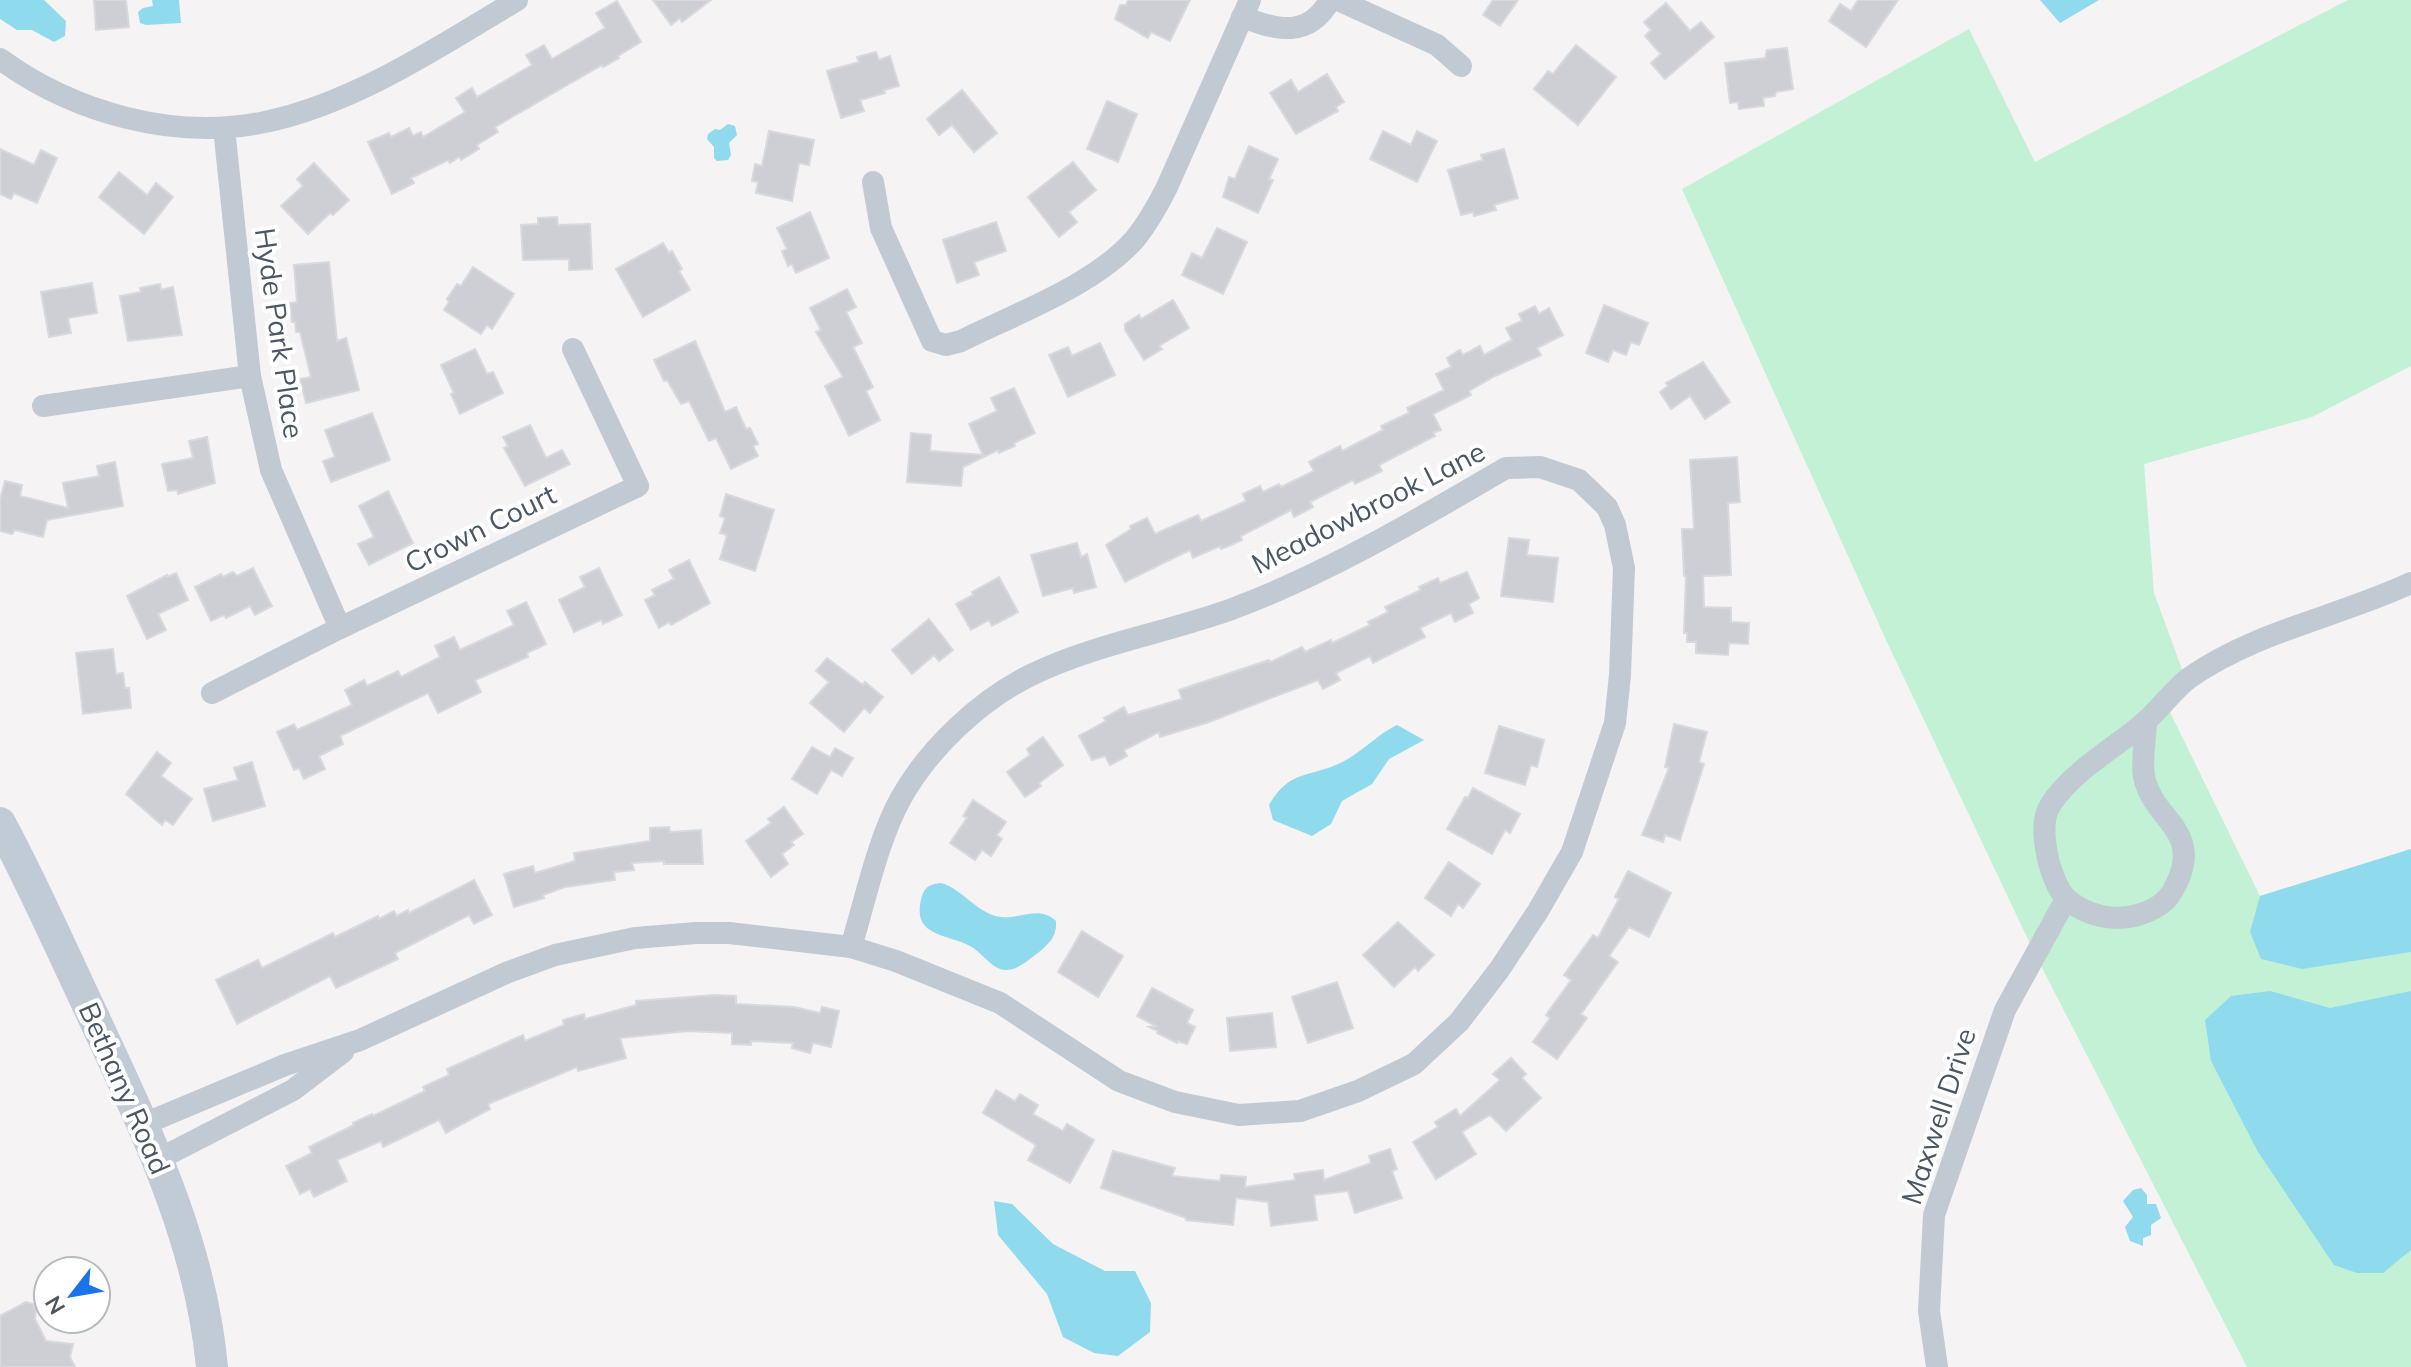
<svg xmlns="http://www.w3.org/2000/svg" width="2411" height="1367" font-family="Mulish,sans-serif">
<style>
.green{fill:#c3f1d5}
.water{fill:#90daee}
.building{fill:#cdcfd5;stroke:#d7d9de;stroke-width:2}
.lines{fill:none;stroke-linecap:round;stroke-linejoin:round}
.street{stroke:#c1cad2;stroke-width:22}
.secondary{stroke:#c1cbd6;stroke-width:32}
.labels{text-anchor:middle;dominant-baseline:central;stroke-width:8;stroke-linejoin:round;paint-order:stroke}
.street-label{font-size:28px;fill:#4a5661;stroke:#fff}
</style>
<rect width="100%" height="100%" fill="#f5f3f3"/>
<path class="green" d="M2348 0H2411V366L2312 417 2144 464 2154 593 2186 680 2165 702 2260 896 2411 849V1367H2247L2035 954 1887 642 1682 189 1969 29 2035 162Z"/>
<g class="water">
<path d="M0 0H44L66 21 65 36 54 42 32 30H17L0 19Z"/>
<path d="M152 0H179L181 23 146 25 140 23 138 12 143 8 153 6Z"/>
<path d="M2040 0H2099L2060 23Z"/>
<path d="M728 124 735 126 737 135 729 143 731 155 728 160 717 161 714 158V147L707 139 708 134 715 129 720 130Z"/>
<path d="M1397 725 1424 740 1389 759 1372 784 1342 801 1331 824 1312 836 1273 820 1269 805C1291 767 1312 779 1346 760 1364 750 1378 734 1397 725Z"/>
<path d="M2411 849V952L2302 969 2261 959 2250 932 2260 896Z"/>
<path d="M941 883C963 889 977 914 1001 917 1022 919 1039 905 1056 921 1057 936 1050 943 1039 952 1029 959 1019 970 1006 970 992 970 982 952 970 946 946 933 910 937 922 896 925 886 931 884 941 883Z"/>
<path d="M2270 991 2330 1008 2411 991V1250L2383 1273H2357L2334 1265 2258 1152 2211 1061 2205 1020 2231 996Z"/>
<path d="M2141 1188 2147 1195V1204H2156L2161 1218 2151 1225V1235L2143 1238V1246L2130 1241 2125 1227 2133 1217 2123 1201 2133 1190Z"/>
<path d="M994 1201 1012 1204 1053 1244 1105 1271H1135L1151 1303 1150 1332 1118 1356 1094 1353 1063 1337 1047 1294 998 1235Z"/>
</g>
<g class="building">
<path d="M94 0H126L129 27 96 30Z"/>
<path d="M653 0H711L682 22 680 18 671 25Z"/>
<path d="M1128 0H1190L1170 41 1151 32 1148 38 1115 19 1120 5H1126Z"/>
<path d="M1493 0H1518L1500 26 1483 15Z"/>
<path d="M1858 0H1898L1866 47 1829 21 1840 4 1851 11Z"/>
<path d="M617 1 641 42 618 56 619 58 603 67 602 65 495 127 498 132 477 145 479 149 461 160 459 157 450 163 448 160 411 178 414 183 392 194 368 142 389 133 391 137 409 128 413 136 421 132 423 137 465 112 456 98 472 88 477 97 532 65 526 55 544 45 552 59 605 28 596 13Z"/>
<path d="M1666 3 1690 31 1701 22 1714 37 1665 79 1651 63 1661 54 1645 36 1651 30 1644 22Z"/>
<path d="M1576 45 1616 77 1578 125 1534 89 1548 71 1553 74Z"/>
<path d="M1787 48 1793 89 1776 92 1775 96 1763 98 1764 106 1739 109 1738 102 1730 103 1725 63 1765 58 1767 50Z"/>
<path d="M876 52 879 60 890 56 899 86 884 90 885 93 860 100 864 111 841 118 827 71 859 62 857 57Z"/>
<path d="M1327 74 1344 102 1336 107 1338 111 1296 134 1270 93 1291 80 1298 92Z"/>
<path d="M962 90 997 133 974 152 952 125 939 135 927 119Z"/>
<path d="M1107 101 1137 114 1118 162 1087 149Z"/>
<path d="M769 131 814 140 809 165 799 163 792 201 756 193 758 182 752 181 755 164 762 166Z"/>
<path d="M1383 131 1411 145 1417 131 1437 141 1417 182 1370 159Z"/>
<path d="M1249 146 1278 159 1269 179 1273 180 1258 213 1223 197 1229 177 1235 179Z"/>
<path d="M0 149 34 165 41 150 57 158 37 203 14 193 11 199 0 194Z"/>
<path d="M1504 149 1518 198 1494 205 1496 210 1474 216 1473 212 1461 215 1448 170 1483 160 1481 155Z"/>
<path d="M1073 162 1096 190 1069 212 1077 222 1059 237 1028 197Z"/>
<path d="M314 163 349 200 333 215 330 213 308 234 281 206 303 186 297 179Z"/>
<path d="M119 172 147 195 156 183 173 197 144 234 99 197Z"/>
<path d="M810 212 829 258 796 273 792 264 788 266 782 251 787 249 777 228Z"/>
<path d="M557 217 558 225 590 224 592 269 569 270V259L523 260 521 225 538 224V218Z"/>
<path d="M996 222 1006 251 974 262 979 275 957 283 943 240Z"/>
<path d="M1217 228 1247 242 1223 294 1182 275 1192 253 1202 258Z"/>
<path d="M663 243 669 253 672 251 682 269 679 271 690 290 643 317 616 269Z"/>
<path d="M329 262 337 341 346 338 359 390 306 403 300 379 311 377 300 332H296L295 322H292L290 303 297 302 294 265Z"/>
<path d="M473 267 514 294 492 329 487 325 481 334 444 310 449 302 447 299 457 284 461 286Z"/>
<path d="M92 283 97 313 68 318 71 333 49 337 41 292Z"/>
<path d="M160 284 161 290 173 287 182 335 128 341 120 296 141 292 140 288Z"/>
<path d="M847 289 856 307 846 312 862 343 853 347 873 387 866 391 880 420 849 436 825 386 843 377 816 332 821 330 810 308Z"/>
<path d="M1173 300 1189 328 1159 346 1162 349 1144 360 1125 330V324L1139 315 1141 319Z"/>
<path d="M1604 305 1648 323 1639 345 1631 342 1626 355 1613 350 1608 362 1586 353Z"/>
<path d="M1535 306 1539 314 1549 308 1563 335 1537 348 1541 355 1495 376 1469 391 1471 395 1433 414 1441 430 1433 433 1435 436 1379 465 1382 471 1355 484 1353 480 1310 502 1313 507 1294 517 1291 510 1241 536 1242 540 1231 545 1221 549 1220 546 1193 558 1190 550 1125 582 1106 545 1131 529 1130 526 1147 518 1155 534 1198 515 1201 521 1246 501 1243 494 1260 486 1263 492 1279 484 1281 487 1314 471 1309 462 1340 446 1342 451 1383 430 1381 426 1409 413 1407 408 1444 390 1436 374 1451 367 1447 358 1460 350 1463 355 1480 346 1484 355 1512 340 1506 328 1522 321 1519 314Z"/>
<path d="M695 341 725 412 736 407 746 429 750 428 758 444 753 446 758 456 731 469 716 438 709 441 689 401 681 404 667 380 664 381 654 360Z"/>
<path d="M1100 343 1115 375 1068 397 1049 355 1068 347 1072 356Z"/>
<path d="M475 349 487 374 493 372 503 393 460 414 451 394 454 393 441 365Z"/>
<path d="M1703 362 1730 402 1705 419 1690 396 1671 409 1660 392 1668 386 1666 383Z"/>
<path d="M1014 388 1035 433 1014 443 1015 446 999 453 998 450 963 467 961 486 907 482 911 433 931 435 930 451 983 455 969 424 997 411 991 398Z"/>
<path d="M372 413 390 460 331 482 323 461 335 457 325 430Z"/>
<path d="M530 425 546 458 562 450 570 464 525 486 504 448 508 446 503 437Z"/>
<path d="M207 437 215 483 178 494 177 490 168 491 162 464 193 458 189 441Z"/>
<path d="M1737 457 1740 502 1728 503 1731 575 1703 576 1704 607 1731 608V622L1749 623 1748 644 1729 643 1728 655 1696 653V642H1687V633H1684L1686 576H1684L1682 529H1694L1690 460Z"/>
<path d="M115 462 123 506 47 520 43 537 15 530 12 534 0 531V500L5 481 22 485 20 496 68 508 63 483 99 476 97 466Z"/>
<path d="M388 491 413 543 369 565 358 544 374 537 359 506Z"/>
<path d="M726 494 774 510 755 571 720 559 727 535 720 533 725 518 720 516Z"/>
<path d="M1509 538 1529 540 1527 555 1558 558 1553 602 1501 596Z"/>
<path d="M1077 543 1081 557 1087 554 1096 587 1074 593 1073 588 1043 596 1031 555Z"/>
<path d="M689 560 710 603 671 625 669 622 659 628 645 600 655 595 652 590 674 579 669 570Z"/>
<path d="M253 568 272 606 255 615 250 606 226 618 224 615 211 621 195 587 221 574 223 577 233 572 237 576Z"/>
<path d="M599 568 622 615 603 624 601 620 574 632 559 600 585 587 580 577Z"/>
<path d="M1467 572 1479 598 1469 604 1473 613 1455 622 1451 613 1420 628 1425 637 1373 663 1370 656 1336 673 1340 680 1323 689 1318 680 1209 722 1160 737 1159 732 1124 750 1127 756 1110 765 1105 756 1092 760 1079 736 1106 721 1104 718 1124 707 1128 715 1182 699 1179 690 1269 660 1270 662 1302 647 1305 652 1331 640 1332 643 1370 625 1368 622 1388 612 1385 607 1421 590 1419 587 1438 578 1440 583Z"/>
<path d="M176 573 188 600 158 614 166 630 147 639 127 596 167 575V577Z"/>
<path d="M999 577 1018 612 992 626 989 620 971 630 956 604 973 595 972 592Z"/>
<path d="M526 602 546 644 527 653 528 657 475 680 481 692 438 713 428 693 340 736 343 744 319 756 325 769 304 779 299 768 294 770 277 732 294 724 297 730 352 705 345 690 364 680 367 686 398 671 401 677 440 657 435 646 454 637 460 650 514 625 507 611Z"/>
<path d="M929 619 953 650 939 661 934 655 912 674 892 650Z"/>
<path d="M113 649 116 674 123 673 125 688H129L131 708 83 714 76 653Z"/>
<path d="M827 658 863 685 865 682 883 697 870 713 864 708 844 732 810 703 829 682 816 671Z"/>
<path d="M1674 724 1707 732 1699 762 1704 764 1680 840 1665 835 1663 842 1642 835 1669 768 1665 767Z"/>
<path d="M1499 726 1544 740 1537 767 1531 765 1525 785 1485 773Z"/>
<path d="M1043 737 1063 765 1039 783 1041 786 1025 797 1007 772 1030 755 1027 749Z"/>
<path d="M812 747 830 757 835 748 853 758 842 776 831 770 817 794 792 779Z"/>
<path d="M157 752 171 763 161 776 192 799 173 825 165 820 162 825 126 794Z"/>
<path d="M252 762 265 806 213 821 204 789 238 780 234 768Z"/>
<path d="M1473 788 1520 814 1510 833 1505 830 1492 854 1447 829 1465 797 1468 798Z"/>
<path d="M973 800 1006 822 997 835 1002 839 991 856 982 850 975 860 950 843 967 818 963 816Z"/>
<path d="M784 807 803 834 791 842 794 845 782 854 788 864 771 877 746 841 771 823 768 819Z"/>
<path d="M669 827 670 832 701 830 703 864H664V861L632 863 634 870 614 872 615 880 565 887 543 895 544 898 514 907 504 874 533 866 535 873 575 861 574 853 650 841V828Z"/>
<path d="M1449 862 1480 884 1463 908 1458 904 1451 916 1425 898Z"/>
<path d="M1628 871 1671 893 1649 937 1629 927 1609 956 1618 962 1581 1014 1587 1018 1557 1059 1533 1042 1550 1018 1546 1015 1571 980 1564 975 1593 935 1598 938 1619 899 1615 897Z"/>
<path d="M474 880 492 915 474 924 469 915 395 953 398 959 383 966 336 988 330 976 237 1024 216 980 258 960 262 968 333 933 335 937 378 916 379 919 394 911 397 916 408 910 409 913Z"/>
<path d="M1398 922 1434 955 1418 971 1415 967 1394 987 1363 955Z"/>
<path d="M1082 931 1123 956 1098 997 1058 972Z"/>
<path d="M1337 982 1353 1028 1308 1043 1292 997Z"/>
<path d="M1152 988 1193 1010 1187 1023 1195 1027 1187 1044 1178 1041 1177 1043 1157 1033 1158 1031 1149 1027 1156 1026 1137 1016Z"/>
<path d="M715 995 736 996V1004L794 1007 820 1013 822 1007 839 1011 831 1047 813 1043 810 1053 792 1048 793 1043 751 1041V1045L732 1044V1033L688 1031 620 1038 626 1058 578 1071 577 1067 488 1104 490 1109 446 1133 439 1120 383 1147 381 1141 337 1160 347 1181 314 1197 310 1189 300 1194 286 1166 312 1153 309 1147 354 1125 353 1123 372 1114 373 1116 425 1091 423 1087 449 1075 447 1069 523 1035 525 1041 564 1025 563 1020 584 1014 585 1019 636 1005V1001Z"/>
<path d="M1272 1013 1276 1047 1230 1051 1227 1018Z"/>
<path d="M1511 1058 1526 1074 1522 1078 1541 1098 1506 1131 1490 1115 1462 1132 1476 1154 1436 1179 1413 1142 1438 1127 1435 1122 1456 1109 1460 1116 1500 1080 1493 1074Z"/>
<path d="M996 1090 1015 1101 1020 1094 1038 1105 1033 1114 1063 1131 1067 1124 1094 1140 1070 1183 1028 1160 1036 1145 983 1113Z"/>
<path d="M1390 1149 1397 1169 1392 1171 1402 1198 1355 1213 1348 1191 1314 1195 1317 1220 1271 1226 1268 1202 1236 1198 1233 1225 1186 1220V1218L1101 1188 1113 1151 1175 1168 1172 1176 1220 1181 1221 1175 1246 1177 1245 1187 1295 1180 1294 1174 1323 1170 1324 1180 1371 1163 1369 1156Z"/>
<path d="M26 1302 33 1304 36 1310 35 1319 46 1341 73 1344 70 1357 75 1367H0V1316Z"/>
</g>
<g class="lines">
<g class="street">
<path d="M1338 0 1437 45 1461 66"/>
<path d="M1242 17C1277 30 1308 39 1330 0"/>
<path d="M0 59C74 113 175 141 265 122 353 104 441 46 517 0"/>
<path d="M224 128 250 376 271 470 340 628"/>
<path d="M873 182 881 228 932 341 946 345 961 341C1015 314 1095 285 1135 239 1148 223 1158 205 1167 187L1250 0"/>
<path d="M43 406 250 376"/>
<path d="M1540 467 1579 480 1607 507 1615 525 1624 568 1620 675 1615 723 1572 852 1538 911 1499 970 1459 1022 1414 1064 1358 1091 1300 1111 1239 1115 1175 1102 1119 1081 1000 1003 896 961 851 947C865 901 878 839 901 798 929 748 980 700 1031 675 1094 644 1166 633 1232 609 1328 573 1417 520 1506 468Z"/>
<path d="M212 693 340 628 638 486 573 349"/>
<path d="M2146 721C2146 738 2141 759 2144 776 2152 819 2199 828 2179 878 2171 898 2162 907 2141 914 2117 922 2088 917 2068 900 2059 893 2052 874 2049 863 2045 846 2040 820 2051 804 2074 769 2116 748 2146 721 2161 708 2173 690 2189 678 2256 631 2338 617 2411 583"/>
<path d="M144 1124 285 1065 360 1040 506 973 555 955 635 938 696 933H729L851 947"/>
<path d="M159 1159 293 1090 343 1052"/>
<path d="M1937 1367 1929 1311 1934 1215 2005 1010 2066 899"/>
</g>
<path class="secondary" d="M0 823C34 886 62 951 93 1016 146 1131 200 1239 212 1367"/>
</g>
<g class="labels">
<g class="street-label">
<text transform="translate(280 333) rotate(82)">Hyde Park Place</text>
<text transform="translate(1368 507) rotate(-27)">Meadowbrook Lane</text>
<text transform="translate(480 528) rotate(-26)">Crown Court</text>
<text transform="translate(125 1088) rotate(66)">Bethany Road</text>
<text transform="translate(1938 1116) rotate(-72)">Maxwell Drive</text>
</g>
</g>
<g transform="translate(72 1295) rotate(239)"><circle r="38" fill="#ffffff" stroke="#b7bbc0" stroke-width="2"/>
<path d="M0-6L14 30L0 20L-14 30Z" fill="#1a73e8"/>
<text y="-12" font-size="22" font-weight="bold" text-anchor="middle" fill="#4a5661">N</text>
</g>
</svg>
